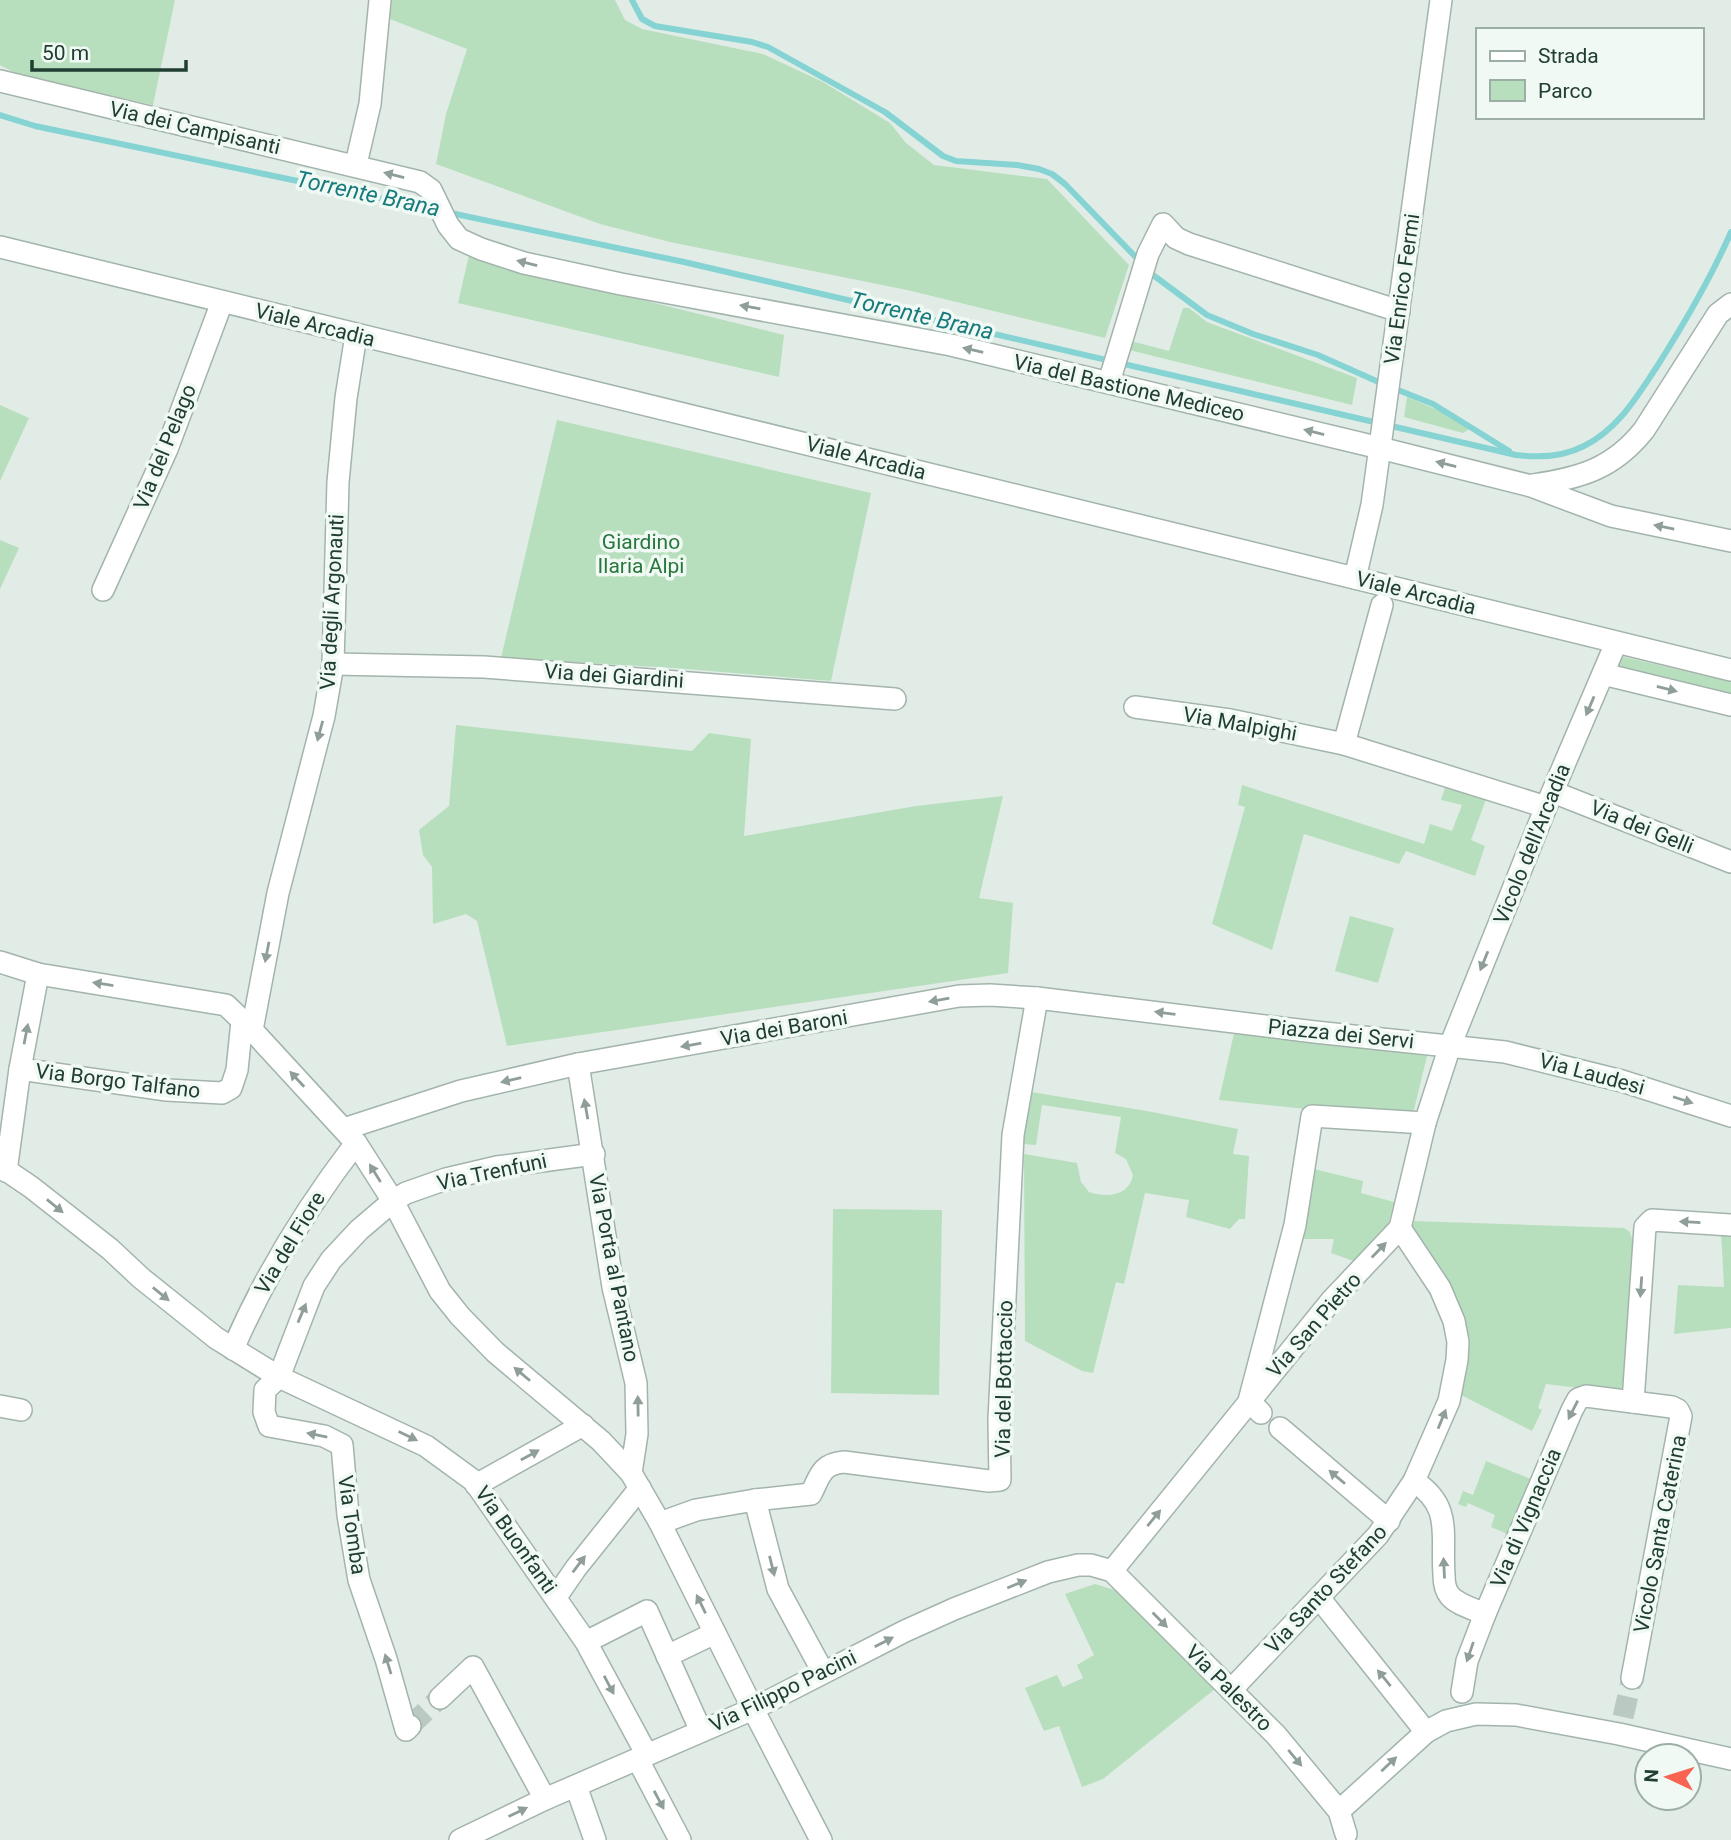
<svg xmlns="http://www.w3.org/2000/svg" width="1731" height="1840" font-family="Roboto,sans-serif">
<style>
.green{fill:#b8dfbd}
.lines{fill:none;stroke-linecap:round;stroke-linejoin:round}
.stream{stroke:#86d3d4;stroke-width:6}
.minor-tunnel{stroke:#bac9c2;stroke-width:21;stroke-dasharray:21 10;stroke-linecap:butt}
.minor-casing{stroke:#a3b4ac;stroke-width:24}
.minor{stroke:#fff;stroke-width:21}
.oneway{fill:#909e98}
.labels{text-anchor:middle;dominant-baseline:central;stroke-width:7;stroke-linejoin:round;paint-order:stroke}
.street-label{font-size:21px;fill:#203e32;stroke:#f1f9f4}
.park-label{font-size:21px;fill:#28773c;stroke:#f1f9f4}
.water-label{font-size:23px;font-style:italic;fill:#177a7d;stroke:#f1f9f4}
</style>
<rect width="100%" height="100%" fill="#e1ece6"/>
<g class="green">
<path d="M0 0H175L153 105 19 75 0 65Z"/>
<path d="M392 0H615L625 20 642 29 763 54 823 82 890 123 906 143 934 165 1047 179 1129 265 1105 338 907 290 670 242 600 224 436 164 446 114 467 49 390 19Z"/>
<path d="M470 251 517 269 784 335 779 377 458 303Z"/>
<path d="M1183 308H1189L1207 322 1357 378 1352 405 1129 350 1131 341 1169 351Z"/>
<path d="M1407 397 1440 411 1469 429 1463 433 1404 417Z"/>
<path d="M0 405 29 418 0 481Z"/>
<path d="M557 420 871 493 831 681 674 668 501 658Z"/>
<path d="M0 540 19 548 0 589Z"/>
<path d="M1624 657 1731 682V697L1610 668 1619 658Z"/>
<path d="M456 725 692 751 709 733 751 739 744 836 916 806 1003 796 979 898 1013 903 1008 973 507 1046 477 921 466 914 433 924 432 867 423 855 419 830 449 806Z"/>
<path d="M1447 781 1488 794 1471 840 1485 846 1475 876 1406 851 1399 864 1304 834 1272 950 1212 924 1245 807 1238 805 1242 785 1424 844 1430 824 1452 831 1462 805 1441 800Z"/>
<path d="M1350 916 1394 928 1378 983 1335 971Z"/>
<path d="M1235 1029 1427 1056 1413 1114 1315 1110 1219 1100Z"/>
<path d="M1025 1091 1147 1111 1238 1129 1233 1154 1249 1156 1245 1219H1239L1230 1229 1186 1217 1189 1200 1145 1193 1124 1284 1116 1282 1093 1373 1082 1371 1025 1341 1024 1154 1077 1163 1081 1182 1089 1192C1107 1198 1129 1196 1133 1175L1126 1159 1115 1153 1121 1117 1042 1105 1036 1145 1024 1144Z"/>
<path d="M1310 1168 1363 1181 1361 1193 1394 1202 1387 1229 1359 1263 1331 1253 1334 1239H1296Z"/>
<path d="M833 1209 942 1210 939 1395 831 1393Z"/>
<path d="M1414 1221 1624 1228 1630 1232 1634 1245 1627 1394 1546 1384 1538 1408 1542 1410 1532 1431 1461 1395 1469 1359 1467 1329 1412 1230Z"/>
<path d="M1721 1230H1731V1328L1674 1334 1678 1285 1724 1287Z"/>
<path d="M1486 1461 1536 1481 1512 1536 1491 1527 1495 1515 1468 1503 1466 1507 1458 1504 1463 1491 1473 1495Z"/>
<path d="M1095 1584 1118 1591 1215 1689 1103 1779 1082 1787 1059 1726 1044 1731 1025 1688 1057 1675 1063 1687 1083 1678 1077 1665 1094 1655 1065 1594Z"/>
</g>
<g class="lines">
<g class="stream">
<path d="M632 0 642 19 655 26 752 42 768 47 885 112 943 156 956 161 1017 165 1039 169 1052 174 1065 184 1153 275 1207 315 1253 334 1318 355 1383 384"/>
<path d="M0 115 35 126 436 210"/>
<path d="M446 212 684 262 1516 455C1540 458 1563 457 1584 446 1618 429 1636 398 1656 368 1684 324 1710 280 1731 232"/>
<path d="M1393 388 1433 404 1509 451"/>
</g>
<g class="minor-tunnel">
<path d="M1623 1717 1632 1678"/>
<path d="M410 1726 440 1698"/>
</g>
<defs>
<g id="minor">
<path d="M0 81 420 182 431 190 448 225 459 239 481 249 524 263 621 284 951 345 1380 448 1531 486 1611 516 1731 541"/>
<path d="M356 164 370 104 380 0"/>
<path d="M0 247 1731 670"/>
<path d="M1109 382 1148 254 1163 224 1176 238 1189 244 1399 311"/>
<path d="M1533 485C1580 478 1613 469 1644 430L1718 314 1731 304"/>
<path d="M1355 578 1372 505 1441 0"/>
<path d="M103 590 167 449 222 302"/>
<path d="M1382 605 1344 744 1546 807"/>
<path d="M333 664 484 667 895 699"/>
<path d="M1603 674 1731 705"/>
<path d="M1135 707 1230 720 1344 744"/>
<path d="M1553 792 1731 862"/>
<path d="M0 962 38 974 226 1005 252 1030 356 1143 393 1201 440 1291 460 1316 495 1352 601 1441 631 1473 660 1523 753 1709 821 1840"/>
<path d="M252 1030 278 893 324 716 333 664 338 482 346 398 356 335"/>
<path d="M578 1064 613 1287 636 1383 637 1434 631 1473"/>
<path d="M20 1069 167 1090 222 1093 231 1088 237 1070 242 1021"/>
<path d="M344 1129 461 1091 578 1064 959 996 990 995 1037 998 1315 1032 1505 1052 1622 1081 1731 1116"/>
<path d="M0 1166 31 1187 110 1249 141 1278 216 1338 279 1377 426 1446 474 1481 586 1642 647 1755"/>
<path d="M6 1171 20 1069 38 974"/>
<path d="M233 1349C265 1275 307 1207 356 1143"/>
<path d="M1633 1402 1645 1227 1652 1220 1731 1225"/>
<path d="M0 1406 21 1410"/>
<path d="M1261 1413 1249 1401 1295 1225 1312 1116 1425 1123"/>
<path d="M1280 1428 1389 1521"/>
<path d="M1414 1481C1453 1507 1441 1533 1444 1575 1444 1582 1445 1590 1450 1596 1458 1605 1474 1609 1485 1614"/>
<path d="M476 1485 583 1425"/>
<path d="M755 1500 778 1589 823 1672"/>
<path d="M660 1523 696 1510 755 1500 811 1494C820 1476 821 1464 844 1462L989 1481 1000 1480 999 1420 1013 1135 1037 998"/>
<path d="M1112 1571 1331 1301 1400 1228 1425 1123 1450 1046 1546 807 1616 643"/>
<path d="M556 1597 576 1568 640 1488"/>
<path d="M1320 1599 1426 1732"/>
<path d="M586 1642 647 1611 701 1731"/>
<path d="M667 1656 715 1633"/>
<path d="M1231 1690 1378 1535 1414 1481 1449 1401 1457 1360 1458 1342 1454 1321 1440 1288 1400 1228"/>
<path d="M1462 1692 1467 1661 1485 1614 1572 1410 1578 1399 1586 1396 1672 1407 1678 1410 1681 1416 1632 1678"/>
<path d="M440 1698 473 1667 545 1799"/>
<path d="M410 1726 406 1730 386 1659 359 1580 348 1515 342 1445 324 1436 269 1426 264 1412 265 1390 279 1377 314 1286 331 1260 359 1230 393 1201 406 1193 446 1179 497 1167 594 1154"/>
<path d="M638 1760 680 1840"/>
<path d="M576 1786 595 1840"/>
<path d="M1339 1811 1426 1732 1446 1721 1476 1714 1516 1715 1619 1734 1731 1759"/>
<path d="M460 1840 545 1799 753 1709 905 1631 954 1609 1048 1572 1078 1565H1091L1112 1571 1276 1735 1339 1811 1346 1834"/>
</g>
</defs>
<use href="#minor" class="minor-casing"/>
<use href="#minor" class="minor"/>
</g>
<defs><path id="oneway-solid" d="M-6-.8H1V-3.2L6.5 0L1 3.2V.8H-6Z" transform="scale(1.75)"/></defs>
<g class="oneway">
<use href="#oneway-solid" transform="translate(394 175) rotate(-166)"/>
<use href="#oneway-solid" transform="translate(527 263) rotate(-166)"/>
<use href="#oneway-solid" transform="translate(750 307) rotate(-170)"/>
<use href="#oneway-solid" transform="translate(973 350) rotate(-167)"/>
<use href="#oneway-solid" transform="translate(1314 432) rotate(-166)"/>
<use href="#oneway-solid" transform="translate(1446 464) rotate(-166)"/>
<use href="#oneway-solid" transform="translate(1664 527) rotate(-168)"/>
<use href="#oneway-solid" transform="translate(1667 689) rotate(14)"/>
<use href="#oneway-solid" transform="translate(1590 706) rotate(113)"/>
<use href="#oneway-solid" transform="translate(320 731) rotate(105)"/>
<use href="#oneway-solid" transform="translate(267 952) rotate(101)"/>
<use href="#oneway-solid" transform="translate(1484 961) rotate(112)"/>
<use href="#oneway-solid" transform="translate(103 984) rotate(-171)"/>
<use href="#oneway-solid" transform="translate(939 1000) rotate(170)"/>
<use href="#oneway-solid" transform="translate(1165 1013) rotate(-173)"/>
<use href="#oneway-solid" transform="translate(26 1034) rotate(-79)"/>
<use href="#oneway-solid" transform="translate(691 1045) rotate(170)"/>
<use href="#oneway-solid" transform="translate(297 1079) rotate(-133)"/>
<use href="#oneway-solid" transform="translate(511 1080) rotate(167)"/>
<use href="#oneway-solid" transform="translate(1683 1100) rotate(18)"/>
<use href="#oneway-solid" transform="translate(586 1109) rotate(-100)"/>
<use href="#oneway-solid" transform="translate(375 1173) rotate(-122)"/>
<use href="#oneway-solid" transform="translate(55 1206) rotate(39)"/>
<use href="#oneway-solid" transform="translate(1690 1222) rotate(-177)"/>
<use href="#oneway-solid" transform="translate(1379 1250) rotate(-46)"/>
<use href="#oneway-solid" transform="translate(1641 1287) rotate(94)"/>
<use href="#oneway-solid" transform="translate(161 1294) rotate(39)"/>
<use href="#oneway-solid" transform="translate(302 1313) rotate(-67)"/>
<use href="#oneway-solid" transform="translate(522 1374) rotate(-140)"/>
<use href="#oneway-solid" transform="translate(638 1406) rotate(-91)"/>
<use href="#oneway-solid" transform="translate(1573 1410) rotate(117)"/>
<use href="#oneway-solid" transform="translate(1442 1419) rotate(-68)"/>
<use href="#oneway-solid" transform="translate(317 1435) rotate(-168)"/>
<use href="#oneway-solid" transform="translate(408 1436) rotate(26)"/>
<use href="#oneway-solid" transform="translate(530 1455) rotate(-29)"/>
<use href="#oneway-solid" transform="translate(1337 1477) rotate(-140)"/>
<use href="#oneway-solid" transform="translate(1154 1518) rotate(-51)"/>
<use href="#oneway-solid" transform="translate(579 1564) rotate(-53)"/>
<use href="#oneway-solid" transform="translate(772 1566) rotate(76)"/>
<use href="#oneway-solid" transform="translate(1444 1568) rotate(-93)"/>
<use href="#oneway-solid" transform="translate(1017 1584) rotate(-22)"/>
<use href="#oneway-solid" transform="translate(701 1604) rotate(-116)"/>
<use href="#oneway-solid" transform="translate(1160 1620) rotate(45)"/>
<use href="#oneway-solid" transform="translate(884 1642) rotate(-27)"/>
<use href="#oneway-solid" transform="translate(1470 1652) rotate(109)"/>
<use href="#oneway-solid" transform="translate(388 1664) rotate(-107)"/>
<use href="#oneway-solid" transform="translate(1384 1678) rotate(-129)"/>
<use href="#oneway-solid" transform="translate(609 1685) rotate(62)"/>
<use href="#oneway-solid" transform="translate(1295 1758) rotate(50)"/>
<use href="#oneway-solid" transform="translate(1389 1764) rotate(-43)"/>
<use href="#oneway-solid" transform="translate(659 1800) rotate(62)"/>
<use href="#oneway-solid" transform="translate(518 1812) rotate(-26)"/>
</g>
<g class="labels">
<g class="street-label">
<text transform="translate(195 128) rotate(13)">Via dei Campisanti</text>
<text transform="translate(1402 289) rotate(-82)">Via Enrico Fermi</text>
<text transform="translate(315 325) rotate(14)">Viale Arcadia</text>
<text transform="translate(1129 388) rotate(13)">Via del Bastione Mediceo</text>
<text transform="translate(165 447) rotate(-68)">Via del Pelago</text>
<text transform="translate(866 458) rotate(14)">Viale Arcadia</text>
<text transform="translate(1416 593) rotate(14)">Viale Arcadia</text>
<text transform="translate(332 602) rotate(-87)">Via degli Argonauti</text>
<text transform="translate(614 676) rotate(4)">Via dei Giardini</text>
<text transform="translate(1240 724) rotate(10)">Via Malpighi</text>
<text transform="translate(1642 827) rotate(22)">Via dei Gelli</text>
<text transform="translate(1532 844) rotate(-68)">Vicolo dell'Arcadia</text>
<text transform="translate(784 1028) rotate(-10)">Via dei Baroni</text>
<text transform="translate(1341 1034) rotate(6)">Piazza dei Servi</text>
<text transform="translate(1592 1074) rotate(15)">Via Laudesi</text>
<text transform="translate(118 1081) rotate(7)">Via Borgo Talfano</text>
<text transform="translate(492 1172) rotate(-12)">Via Trenfuni</text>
<text transform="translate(290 1243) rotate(-59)">Via del Fiore</text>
<text transform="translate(614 1268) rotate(79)">Via Porta al Pantano</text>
<text transform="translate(1314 1325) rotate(-49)">Via San Pietro</text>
<text transform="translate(1004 1379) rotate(-89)">Via del Bottaccio</text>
<text transform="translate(1526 1518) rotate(-67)">Via di Vignaccia</text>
<text transform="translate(352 1525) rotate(82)">Via Tomba</text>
<text transform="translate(1660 1534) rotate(-79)">Vicolo Santa Caterina</text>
<text transform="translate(516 1540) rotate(55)">Via Buonfanti</text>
<text transform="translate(1326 1589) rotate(-47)">Via Santo Stefano</text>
<text transform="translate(1229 1688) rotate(45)">Via Palestro</text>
<text transform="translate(783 1691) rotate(-26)">Via Filippo Pacini</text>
</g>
<g class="park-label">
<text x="641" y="542">Giardino<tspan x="641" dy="24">Ilaria Alpi</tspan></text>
</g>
<g class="water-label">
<text transform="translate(368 194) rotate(12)">Torrente Brana</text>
<text transform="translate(922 316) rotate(13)">Torrente Brana</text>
</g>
</g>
<rect x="1476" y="28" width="228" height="91" fill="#f1f9f4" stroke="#9daea6" stroke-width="2"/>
<rect x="1490" y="51" width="35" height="10" fill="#ffffff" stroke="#9daea6" stroke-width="2"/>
<text x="1538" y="63" font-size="21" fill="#203e32">Strada</text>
<rect x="1490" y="80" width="35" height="21" fill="#b8dfbd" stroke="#9daea6" stroke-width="2"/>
<text x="1538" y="98" font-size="21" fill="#203e32">Parco</text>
<g transform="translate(1668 1777) rotate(274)"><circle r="33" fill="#f1f9f4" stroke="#9daea6" stroke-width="2"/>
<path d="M0-5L12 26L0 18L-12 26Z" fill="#f96452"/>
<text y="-10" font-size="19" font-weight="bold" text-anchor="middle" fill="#203e32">N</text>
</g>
<path d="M32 60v10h154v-10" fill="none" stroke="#203e32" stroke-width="3.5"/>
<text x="42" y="60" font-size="21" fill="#203e32" stroke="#f1f9f4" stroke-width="5" paint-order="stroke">50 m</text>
</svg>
